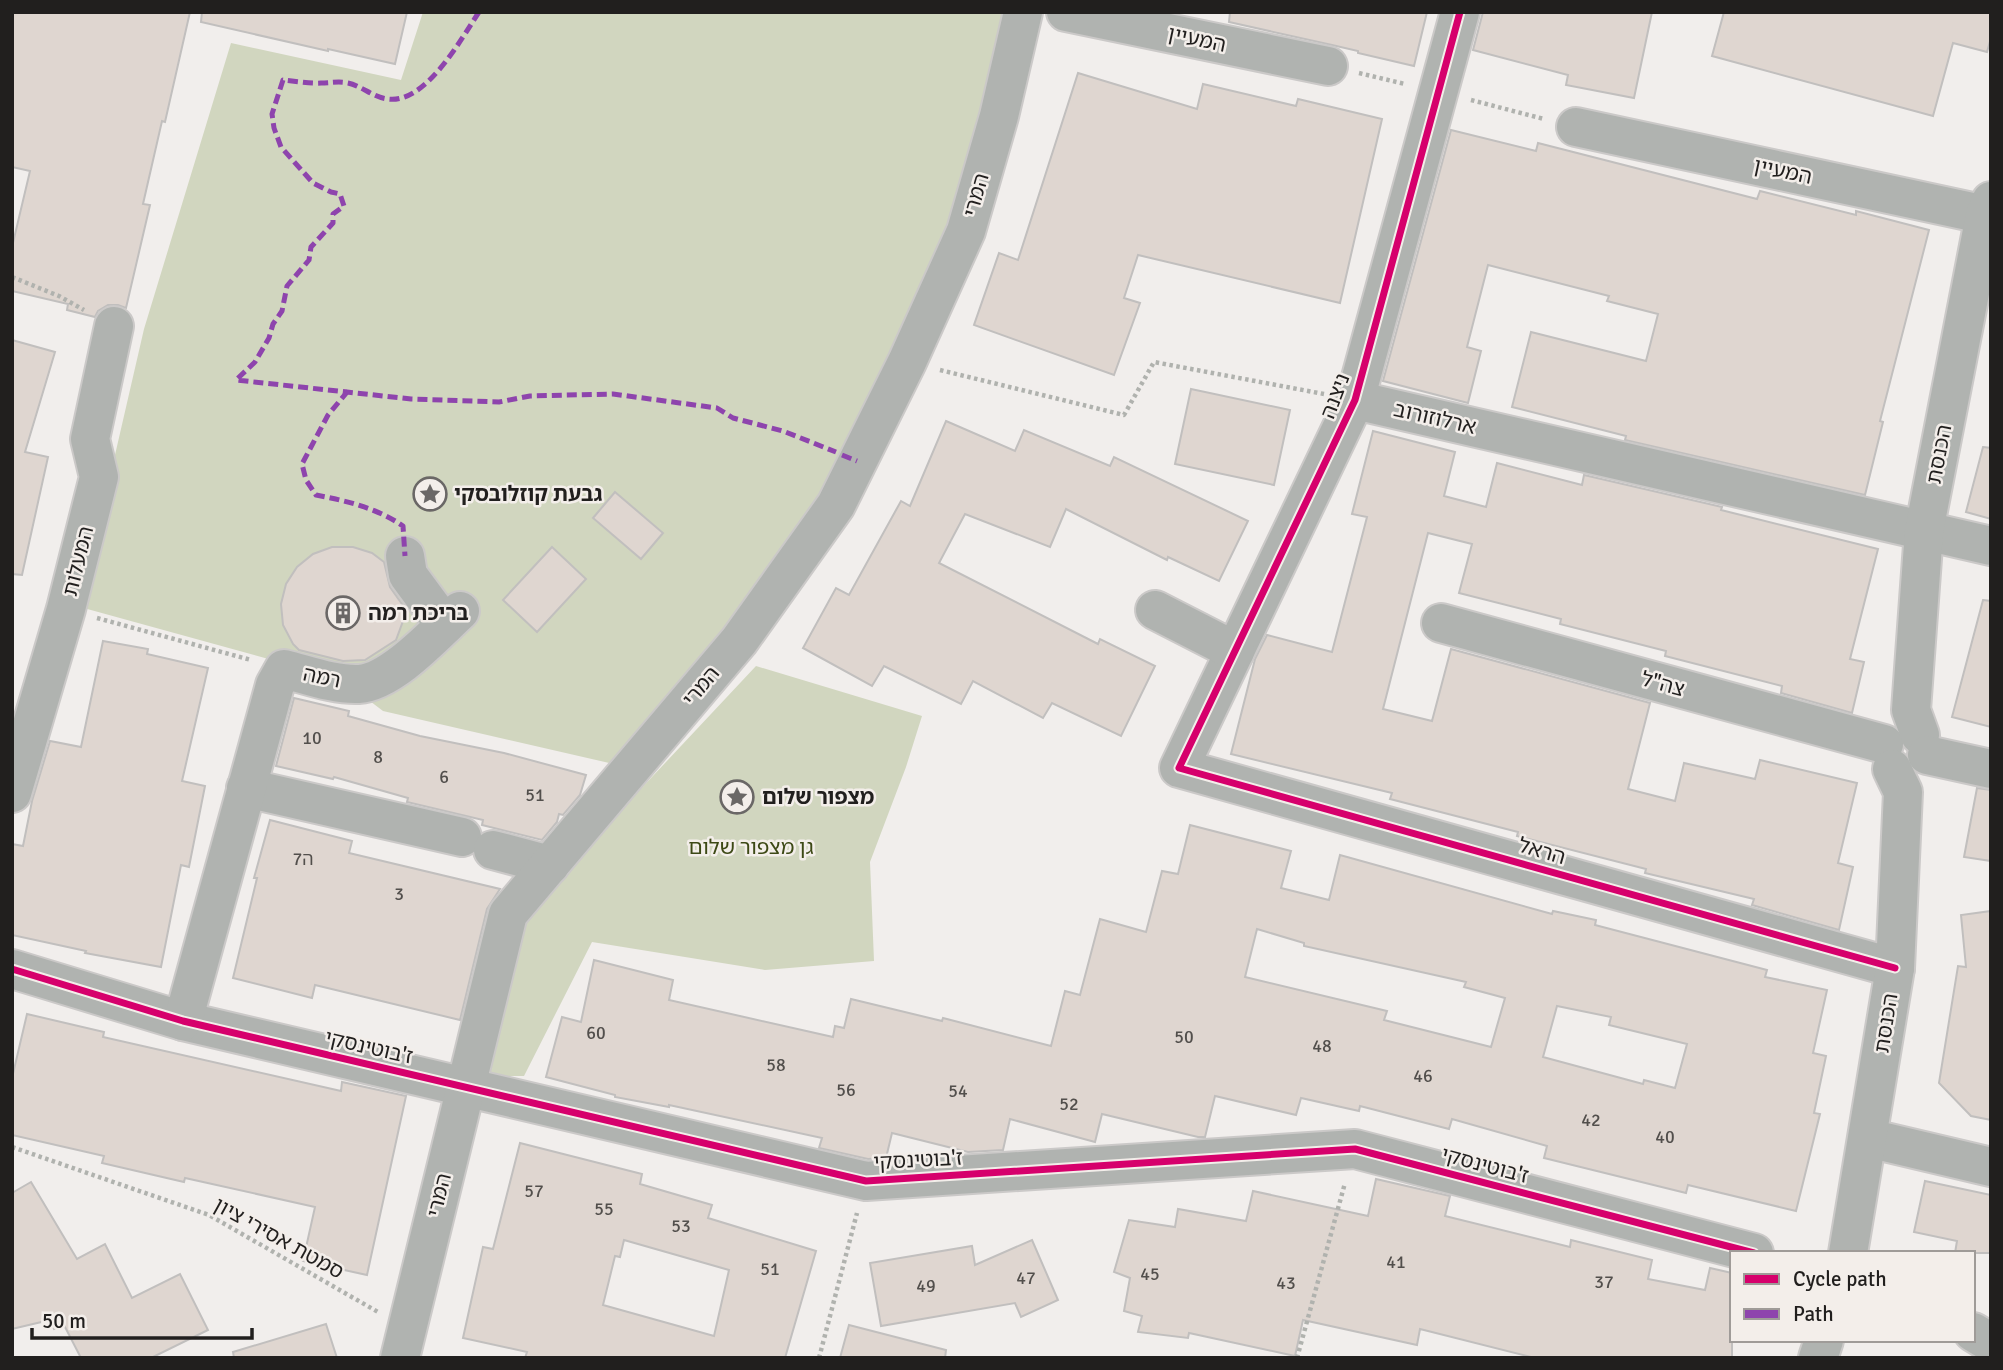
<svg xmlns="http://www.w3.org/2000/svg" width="2003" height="1370" font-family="Signika,'Noto Sans Hebrew',sans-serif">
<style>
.green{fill:#d1d6bf}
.building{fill:#dfd6d0;stroke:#c1bfbe;stroke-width:2;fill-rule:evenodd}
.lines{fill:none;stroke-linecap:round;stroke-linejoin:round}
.minor-casing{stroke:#cbc9c8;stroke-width:42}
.path{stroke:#b0b2ae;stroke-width:4.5;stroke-dasharray:3.5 3.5;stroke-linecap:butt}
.minor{stroke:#b0b3b0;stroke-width:38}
.quiet{stroke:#8e44ad;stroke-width:5;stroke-dasharray:10 5;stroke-linecap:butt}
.cycleway-casing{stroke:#f3eeea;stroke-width:11}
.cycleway{stroke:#d6006c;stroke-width:7}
.labels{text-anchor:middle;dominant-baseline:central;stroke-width:5;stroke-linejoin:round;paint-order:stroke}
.number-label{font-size:18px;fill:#524f4c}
.street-label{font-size:21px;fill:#211f1e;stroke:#f3eeea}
.poi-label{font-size:21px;font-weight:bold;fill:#211f1e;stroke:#f3eeea;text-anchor:start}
.park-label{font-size:21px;fill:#3d4916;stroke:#f3eeea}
</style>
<rect width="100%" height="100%" fill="#f1eeec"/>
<g class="green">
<path d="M423 12H1023L966 231 836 505 631 768 383 711 341 679 80 607 144 329 231 43 401 80Z"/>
<path d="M756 666 922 716 906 767 870 862 874 961 765 970 592 942 524 1076H476L522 926 560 875Z"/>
</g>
<g class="building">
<path d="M12 12H190L165 122 162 121 143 204 150 205 126 308 118 305H108L98 311 95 317 67 310 68 304 12 291V247L30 171 12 167Z"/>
<path d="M202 12H407L395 64 328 49V51L201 22Z"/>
<path d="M1230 12H1427L1414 66 1358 53V51L1332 45 1229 22Z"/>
<path d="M1483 12H1652L1634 98 1566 85 1568 75 1473 50Z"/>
<path d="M1724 12H1991V38L1987 52 1953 43 1933 116 1712 56Z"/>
<path d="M1078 73 1197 109 1203 84 1296 106 1298 99 1382 119 1340 303 1138 255 1124 298 1140 303 1114 375 974 325 999 253 1018 260Z"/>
<path d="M1451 130 1536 151 1538 143 1757 199 1760 191 1856 215V211L1929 230 1880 421 1883 422 1865 495 1625 440 1626 436 1512 407 1531 332 1646 361 1658 314 1607 301 1609 296 1488 265 1467 347 1481 351 1468 403 1383 381Z"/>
<path d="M12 340 55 352 25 452 48 457 22 575 12 574Z"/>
<path d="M1191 389 1290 410 1274 485 1175 464Z"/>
<path d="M946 421 1015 451 1024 430 1110 466 1114 457 1248 521 1219 581 1168 557 1167 560 1066 509 1050 547 965 514 939 563 1098 644 1100 639 1155 666 1121 736 1052 703 1043 718 973 681 961 704 884 666 872 686 803 648 836 588 849 595 901 501 910 506Z"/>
<path d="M1373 431 1455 452 1444 496 1486 507 1497 463 1582 485 1584 475 1722 507 1721 510 1878 549 1850 659 1864 662 1852 713 1781 693 1782 686 1665 656 1666 651 1560 624 1561 619 1459 593 1472 544 1428 533 1383 709 1432 721 1451 649 1650 703 1628 789 1675 801 1684 763 1755 779 1760 760 1857 783 1838 863 1853 867 1839 930 1752 905 1754 899 1645 873 1646 869 1517 836 1518 832 1390 799 1392 793 1231 754 1255 659 1267 635 1332 652 1367 517 1352 514Z"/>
<path d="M1983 447 1991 448V519L1966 512Z"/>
<path d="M615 492 663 533 641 559 593 518Z"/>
<path d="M332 547H353L372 553 384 562 390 587 404 607 403 621 396 640 365 660 343 661 299 650 293 644 283 625 281 604 286 584 297 567 313 554Z"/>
<path d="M552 547 586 579 537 632 503 600Z"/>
<path d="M1983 600 1991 601V727L1952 717Z"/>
<path d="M103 641 148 649 147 654 208 668 182 781 205 786 189 867 181 865 161 967 85 953 86 951 12 935V844L23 846 32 801 50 741 81 747Z"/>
<path d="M294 698 349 711 348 716 420 736 504 753 586 775 580 795 563 815 559 814 557 822 542 840 482 825 483 820 407 802 408 798 334 777 333 779 276 766Z"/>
<path d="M1977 788 1991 790V861L1964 857Z"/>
<path d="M270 820 352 841 349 853 500 889 487 909 460 1020 315 985 312 998 233 978 257 878H254Z"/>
<path d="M1190 825 1291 851 1281 888 1329 900 1340 855 1552 914 1553 911 1596 920 1595 925 1767 970 1765 977 1827 990 1813 1053 1826 1056 1814 1113 1820 1114 1796 1211 1688 1185 1686 1193 1544 1158 1547 1146 1452 1119 1449 1129 1360 1106 1359 1111 1301 1098 1296 1115 1215 1096 1205 1137H1198L1102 1114 1095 1142 1010 1119 1003 1150 968 1152 892 1133 886 1158 868 1159 819 1148 822 1138 669 1105V1107L615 1097V1095L546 1077 562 1017 581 1022 594 960 673 980 669 1000 833 1037 835 1026 844 1028 851 999 942 1021 943 1018 1051 1046 1065 991 1080 995 1100 919 1146 932 1162 871 1178 874ZM1257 929 1304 943V946L1466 982 1464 987 1505 998 1491 1047 1384 1020 1387 1011 1245 977ZM1557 1006 1611 1017 1609 1025 1687 1044 1675 1088 1644 1080 1643 1084 1543 1057Z"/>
<path d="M1991 911V1120L1971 1116 1939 1083 1958 966 1966 967 1961 915Z"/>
<path d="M27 1014 104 1032 103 1037 341 1091 342 1082 406 1096 367 1275 303 1261 315 1207 185 1178 184 1182 102 1163 104 1156 12 1135V1078Z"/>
<path d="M520 1143 642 1174 640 1184 712 1205 708 1218 816 1251 785 1358H525L527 1352 463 1338 483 1247 493 1249ZM624 1240 729 1270 714 1336 603 1305 615 1256 620 1257Z"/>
<path d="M1376 1179 1450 1196 1445 1216 1570 1247 1571 1240 1652 1260 1648 1279 1705 1290 1710 1268 1732 1273V1358H1535L1420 1329 1417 1345 1303 1320 1295 1356 1189 1333 1188 1338 1138 1332 1142 1316 1124 1311 1130 1278 1114 1272 1129 1220 1175 1227 1178 1209 1246 1221 1253 1191 1368 1216Z"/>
<path d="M1925 1181 1991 1195V1253H1955L1957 1241 1914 1232Z"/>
<path d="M31 1182 77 1259 105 1244 132 1298 180 1274 208 1330 151 1358H81L64 1325 54 1329 50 1320 12 1329V1193Z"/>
<path d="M1032 1240 1058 1300 1021 1317 1015 1303 881 1326 870 1263 972 1246 975 1265Z"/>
<path d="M326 1324 337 1358H234L233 1352Z"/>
<path d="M849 1325 946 1350 945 1358H840Z"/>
</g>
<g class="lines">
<defs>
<g id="minor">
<path d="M1066 12 1328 66"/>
<path d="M1460 12 1355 400 1179 768 1895 968"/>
<path d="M1576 127 1991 216"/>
<path d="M1355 400 1991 546"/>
<path d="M405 556 408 575 445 625"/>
<path d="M1155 610 1235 651"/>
<path d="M1441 623 1884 744"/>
<path d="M1920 735 1911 710 1924 531 1985 215 1991 201"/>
<path d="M1927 755 1991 769"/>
<path d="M246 788 462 837"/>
<path d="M12 793 66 609 99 477 90 439 114 326"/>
<path d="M493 850 550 865"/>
<path d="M12 969 183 1021 866 1181 1355 1149 1754 1253"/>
<path d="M183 1021 275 685 284 669C308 675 334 685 359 684 392 682 436 633 460 611"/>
<path d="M1868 1138 1991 1167"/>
<path d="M1848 1253 1895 968 1903 792 1892 769"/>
<path d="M1973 1332 1991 1343"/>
<path d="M400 1358 508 914 739 641 836 505 907 362 966 231 999 116 1023 12"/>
<path d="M1818 1358 1824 1340"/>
</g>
</defs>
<use href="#minor" class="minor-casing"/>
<g class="path">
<path d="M1359 73 1405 84"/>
<path d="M1471 100 1544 119"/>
<path d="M12 277 59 296 84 310"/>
<path d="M940 370 1124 415 1154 362 1324 394"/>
<path d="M97 618 251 660"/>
<path d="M12 1147 209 1215 378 1312"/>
<path d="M819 1358 857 1213"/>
<path d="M1297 1358 1345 1183"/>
</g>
<use href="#minor" class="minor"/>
<g class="quiet">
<path d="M479 12C461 39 426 104 388 99 374 98 362 86 348 83 338 81 331 83 321 83 311 84 294 81 283 80L272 114 274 128 281 147 313 183 331 192 340 194 344 206 333 214V223L311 247 309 260 287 286 282 311 273 324 269 338 255 362 236 380 411 399 499 402 530 396 613 394 717 408 733 418 783 431 836 452"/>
<path d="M348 391 328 415 302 464 306 480 316 495C347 501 377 508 403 526L405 556"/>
<path d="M842 455 857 461"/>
</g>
<defs>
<g id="cycleway">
<path d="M1460 12 1355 400 1179 768 1895 968"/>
<path d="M12 969 183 1021 866 1181 1355 1149 1754 1253"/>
</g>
</defs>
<use href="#cycleway" class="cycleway-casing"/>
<use href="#cycleway" class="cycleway"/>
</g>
<defs>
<symbol id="sight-ring" viewBox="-11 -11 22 22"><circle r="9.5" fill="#f3eeea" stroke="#6a6766" stroke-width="1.5"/><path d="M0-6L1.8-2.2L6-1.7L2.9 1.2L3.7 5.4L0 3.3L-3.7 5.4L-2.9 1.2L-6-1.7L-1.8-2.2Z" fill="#6a6766"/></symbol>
<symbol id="building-ring" viewBox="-11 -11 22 22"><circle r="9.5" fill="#f3eeea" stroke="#6a6766" stroke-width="1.5"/><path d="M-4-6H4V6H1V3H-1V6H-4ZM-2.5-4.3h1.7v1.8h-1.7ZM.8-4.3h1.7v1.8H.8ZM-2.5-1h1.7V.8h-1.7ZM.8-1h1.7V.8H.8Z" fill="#6a6766"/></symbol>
</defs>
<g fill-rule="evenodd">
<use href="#sight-ring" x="411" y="475" width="38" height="38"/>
<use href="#building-ring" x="324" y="594" width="38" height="38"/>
<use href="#sight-ring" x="718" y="778" width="38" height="38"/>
</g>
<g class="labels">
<g class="number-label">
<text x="312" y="738">10</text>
<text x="378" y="757">8</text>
<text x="444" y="777">6</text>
<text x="535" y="795">51</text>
<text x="303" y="859">7ה</text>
<text x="399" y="894">3</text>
<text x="596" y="1033">60</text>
<text x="1184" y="1037">50</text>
<text x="1322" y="1046">48</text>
<text x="776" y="1065">58</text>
<text x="1423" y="1076">46</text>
<text x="846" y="1090">56</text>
<text x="958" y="1091">54</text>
<text x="1069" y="1104">52</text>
<text x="1591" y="1120">42</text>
<text x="1665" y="1137">40</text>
<text x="534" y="1191">57</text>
<text x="604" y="1209">55</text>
<text x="681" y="1226">53</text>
<text x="1396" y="1262">41</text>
<text x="770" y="1269">51</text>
<text x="1150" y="1274">45</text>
<text x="1026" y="1278">47</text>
<text x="1604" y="1282">37</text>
<text x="1286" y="1283">43</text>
<text x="926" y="1286">49</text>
</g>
<g class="street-label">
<text transform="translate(1197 39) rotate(12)">המעיין</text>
<text transform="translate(1783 171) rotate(12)">המעיין</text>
<text transform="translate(976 195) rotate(-74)">המרי</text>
<text transform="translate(1335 396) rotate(-69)">ניצנה</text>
<text transform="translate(1435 418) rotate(13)">ארלוזורוב</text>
<text transform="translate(1939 454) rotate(-79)">הכנסת</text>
<text transform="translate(78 561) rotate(-76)">המעלות</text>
<text transform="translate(322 677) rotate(12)">רמה</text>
<text transform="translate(1663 684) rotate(15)">צה"ל</text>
<text transform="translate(701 686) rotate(-50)">המרי</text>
<text transform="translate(1542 851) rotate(16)">הראל</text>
<text transform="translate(1886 1023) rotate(-81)">הכנסת</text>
<text transform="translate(369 1047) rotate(13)">ז'בוטינסקי</text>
<text transform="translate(918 1160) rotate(-3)">ז'בוטינסקי</text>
<text transform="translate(1485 1165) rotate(15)">ז'בוטינסקי</text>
<text transform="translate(439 1195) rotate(-76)">המרי</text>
<text transform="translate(279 1238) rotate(29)">סמטת אסירי ציון</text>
</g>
<g class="poi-label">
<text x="454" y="494">גבעת קוזלובסקי</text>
<text x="368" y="613">בריכת רמה</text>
<text x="762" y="797">מצפור שלום</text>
</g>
<g class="park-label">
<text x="751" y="847">גן מצפור שלום</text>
</g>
</g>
<rect width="2003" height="1370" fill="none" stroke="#211f1e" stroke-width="28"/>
<rect x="1730" y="1251" width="245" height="91" fill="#f3eeea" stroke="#9f9b98" stroke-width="2"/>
<rect x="1744" y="1274" width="35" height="10" fill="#d6006c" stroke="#9f9b98" stroke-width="2"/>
<text x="1793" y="1286" font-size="21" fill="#211f1e">Cycle path</text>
<rect x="1744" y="1309" width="35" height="10" fill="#8e44ad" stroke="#9f9b98" stroke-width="2"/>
<text x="1793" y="1321" font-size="21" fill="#211f1e">Path</text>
<path d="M32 1328v10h220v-10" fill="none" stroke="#211f1e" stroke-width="3.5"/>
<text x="42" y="1328" font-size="21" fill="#211f1e" stroke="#f3eeea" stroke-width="5" paint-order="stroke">50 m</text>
</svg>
